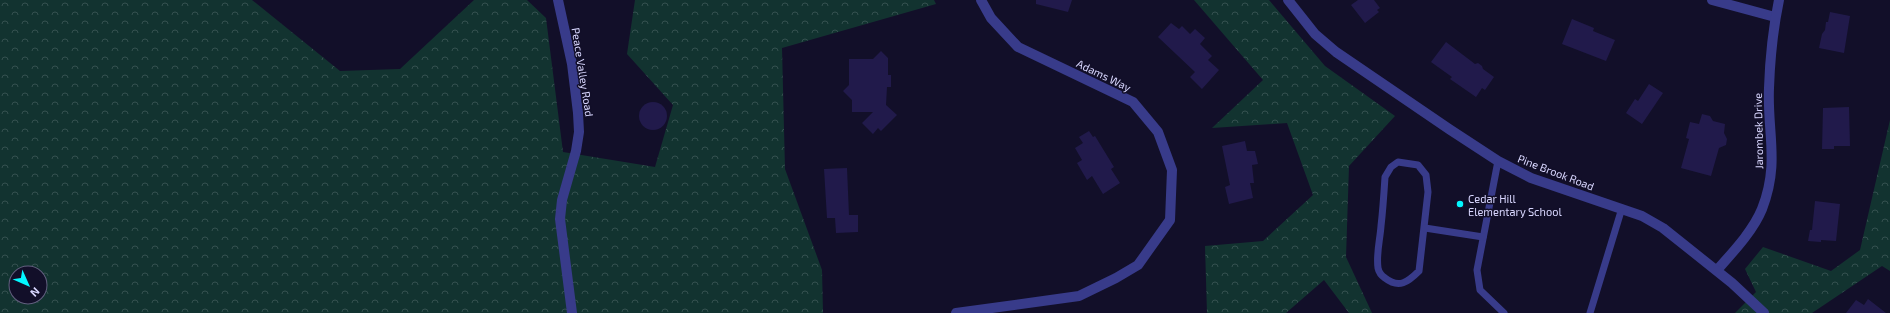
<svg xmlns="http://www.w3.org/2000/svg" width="1890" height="313" font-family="'Exo 2',sans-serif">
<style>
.forest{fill:url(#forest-crowns);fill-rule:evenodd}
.building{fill:#211a4b}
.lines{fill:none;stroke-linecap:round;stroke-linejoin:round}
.service{stroke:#383b8a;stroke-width:7}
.minor{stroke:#383b8a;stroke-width:10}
.tertiary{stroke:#383b8a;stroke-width:10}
.poi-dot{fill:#03f7ff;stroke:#120f29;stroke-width:1.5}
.labels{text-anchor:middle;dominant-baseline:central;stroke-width:3;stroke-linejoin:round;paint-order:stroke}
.street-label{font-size:11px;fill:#d9d7ff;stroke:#120f29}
.poi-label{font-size:11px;fill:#d9d7ff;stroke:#120f29;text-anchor:start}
</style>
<defs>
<pattern id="forest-crowns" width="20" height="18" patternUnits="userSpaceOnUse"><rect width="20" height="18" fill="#123330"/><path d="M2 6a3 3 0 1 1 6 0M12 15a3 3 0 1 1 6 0" fill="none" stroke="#34504f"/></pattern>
</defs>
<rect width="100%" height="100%" fill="#120f29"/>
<g class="forest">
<path d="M0 0H252L340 71 400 69 474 0H527L546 18 563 152 655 167 673 105 627 54 635 0H934L936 4 782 48 785 169 822 270 823 313H0ZM16 273H40V297H16Z"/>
<path d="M1194 0H1269L1325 66 1395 116 1349 166 1346 257 1372 313H1349L1324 280 1286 313H1207L1205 246 1263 241 1313 195 1287 123 1212 128 1263 80Z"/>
<path d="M1890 120V271L1882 266 1812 313H1735L1756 292 1745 269 1763 247 1831 271 1860 250Z"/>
</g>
<g class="building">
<path d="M1036 0H1072L1068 12 1036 4Z"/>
<path d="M1358 0H1374L1380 8 1377 10 1379 12 1365 23 1351 5Z"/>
<path d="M1830 12 1850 16 1844 53 1819 48 1822 34 1825 30 1826 22H1828Z"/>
<path d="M1572 19 1594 28 1593 31 1615 40 1606 61 1562 44Z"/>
<path d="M1171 23 1179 29 1182 26 1190 34 1195 29 1205 38 1200 44 1212 56 1208 60 1219 70 1202 89 1190 77 1195 72 1158 37Z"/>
<path d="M1446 42 1475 64 1478 63 1482 66 1483 69 1494 77 1485 90 1482 88 1476 97 1450 79 1452 77 1431 62Z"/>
<path d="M881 51 888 58V75H891V87H887L886 105 897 115 881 131 878 128 873 134 862 123 873 112H852V100L843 91 849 85V59H873Z"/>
<path d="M1649 84 1663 93 1642 124 1626 113 1635 99 1638 101Z"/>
<circle cx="653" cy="116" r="14"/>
<path d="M1849 107 1850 146H1834V149H1822L1823 108Z"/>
<path d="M1702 114 1710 116 1713 121 1725 124 1724 133 1727 139 1726 145 1719 148 1711 176 1681 168 1689 139 1686 138 1690 122 1699 124Z"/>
<path d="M1089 131 1093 137 1095 136 1114 167 1111 169 1120 183 1103 194 1092 176 1087 180 1077 163 1082 160 1075 148 1083 143 1079 137Z"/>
<path d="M1245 141 1247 151H1255L1258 164 1252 165 1254 183H1250L1253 198 1229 204 1225 187 1230 185 1222 146Z"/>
<path d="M847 168 849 215H858V232L836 233 835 218H827L824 169Z"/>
<path d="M1815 201 1840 204 1836 241 1821 240V242L1808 241 1810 230H1812Z"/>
<path d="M1868 299 1886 313H1846L1856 300 1864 305Z"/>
</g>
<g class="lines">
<g class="service">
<path d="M1498 161 1477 270 1480 290 1504 313"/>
<path d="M1398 162 1418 165 1426 175 1428 192 1419 271C1408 282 1399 289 1385 278 1382 276 1379 273 1378 268 1376 254 1380 240 1381 226 1383 209 1384 193 1385 177L1391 167Z"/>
<path d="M1425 228 1483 237"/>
<path d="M1590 313 1622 208"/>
</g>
<g class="minor">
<path d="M558 0 572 64 578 113 579 132 576 151 562 200 560 219 572 313"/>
<path d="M1712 0 1775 17"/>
<path d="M1717 270C1733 252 1753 231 1762 209 1780 163 1767 133 1769 88 1770 58 1773 29 1779 0"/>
<path d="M956 313 1079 296 1116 278 1138 265 1170 220 1172 170 1158 132 1133 102 1018 47 991 18 981 0"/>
</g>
<path class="tertiary" d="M1288 0 1315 34 1336 52 1449 129 1498 161 1531 178 1642 216 1663 228 1732 283 1764 313"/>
</g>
<circle class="poi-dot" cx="1460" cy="204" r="4"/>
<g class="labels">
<g class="street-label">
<text transform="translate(583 72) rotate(81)">Peace Valley Road</text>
<text transform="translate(1104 75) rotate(26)">Adams Way</text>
<text transform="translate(1758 131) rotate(-91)">Jarombek Drive</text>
<text transform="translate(1556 172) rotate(21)">Pine Brook Road</text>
</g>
<g class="poi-label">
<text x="1468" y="198">Cedar Hill<tspan x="1468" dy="13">Elementary School</tspan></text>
</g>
</g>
<g transform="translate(28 285) rotate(135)"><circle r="19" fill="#120f29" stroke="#625f7f"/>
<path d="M0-3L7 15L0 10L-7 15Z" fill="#03f7ff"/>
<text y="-6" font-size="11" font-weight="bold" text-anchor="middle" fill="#d9d7ff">N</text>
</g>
</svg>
